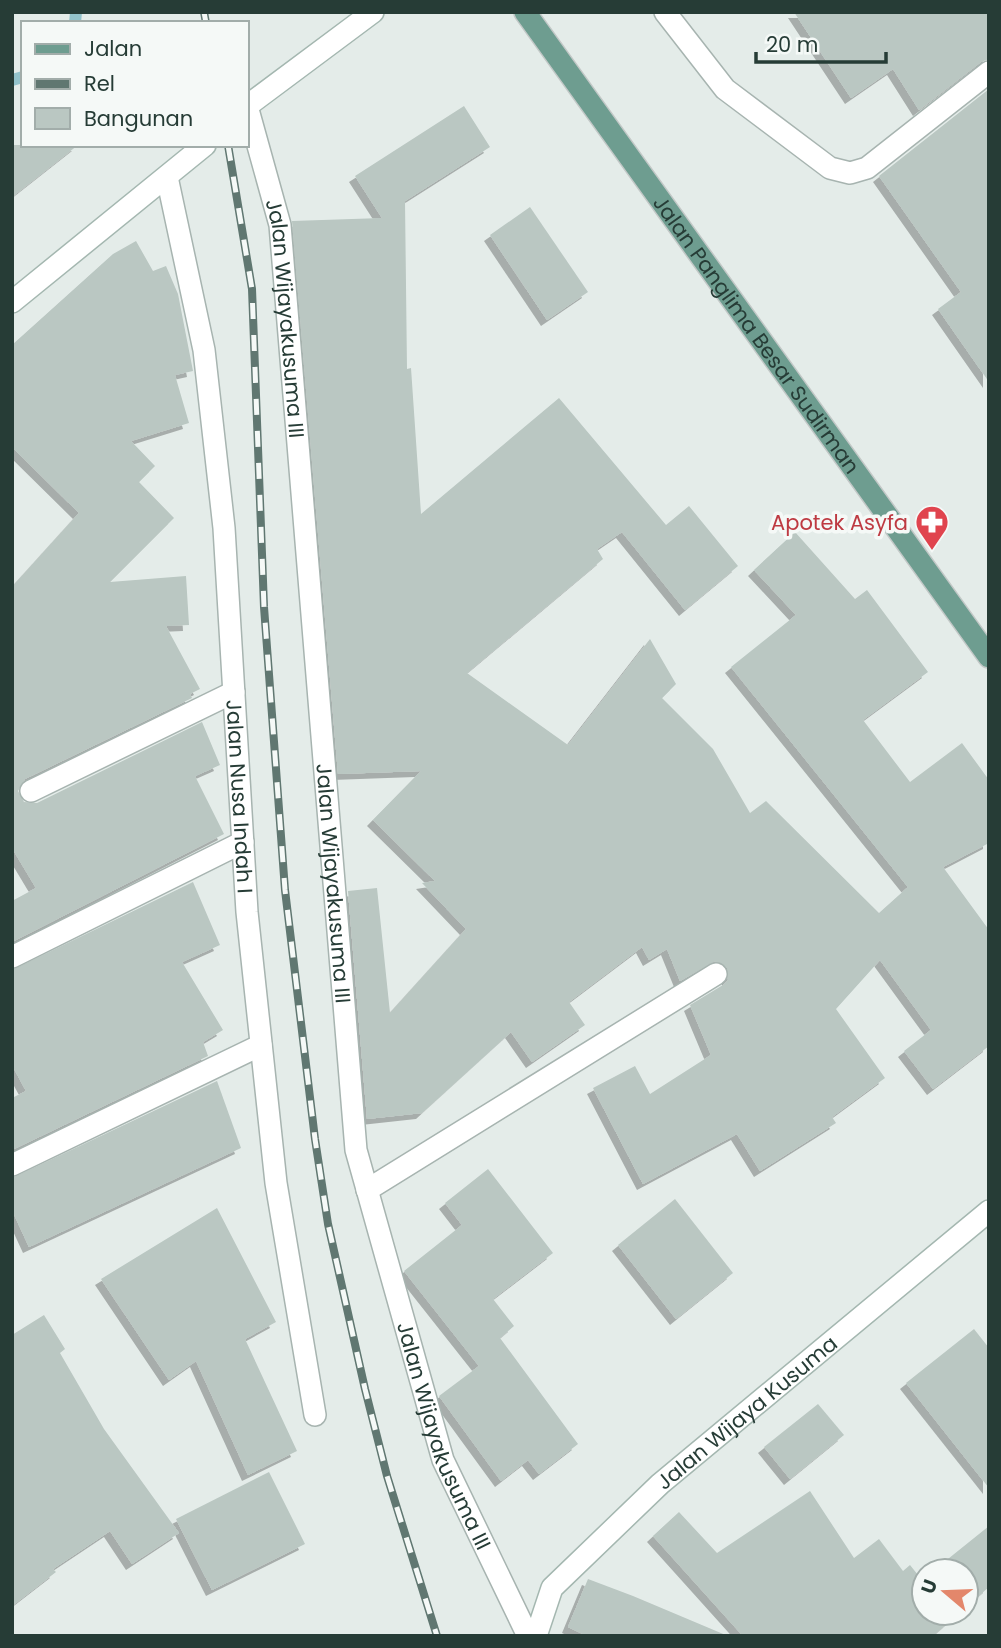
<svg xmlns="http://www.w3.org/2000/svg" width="1001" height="1648" font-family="Poppins,sans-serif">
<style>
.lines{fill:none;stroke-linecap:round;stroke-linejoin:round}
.stream{stroke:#93c3cb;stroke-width:12}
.building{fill:#bac7c2;filter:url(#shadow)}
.street-casing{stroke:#a7b4b0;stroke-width:24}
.secondary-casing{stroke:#a4b7b0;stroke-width:24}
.primary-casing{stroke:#c2c8c7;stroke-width:24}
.street{stroke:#fff;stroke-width:21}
.secondary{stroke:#fff;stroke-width:21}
.primary{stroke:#6e9d90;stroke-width:21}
.rail-casing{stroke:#607771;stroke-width:8}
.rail{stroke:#f5f9f7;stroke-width:5;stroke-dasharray:16;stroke-linecap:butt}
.labels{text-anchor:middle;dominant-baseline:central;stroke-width:7;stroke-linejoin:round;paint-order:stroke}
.street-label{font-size:21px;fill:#263c36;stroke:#f5f9f7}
.health-label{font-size:21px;fill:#be3a42;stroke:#f5f9f7;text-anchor:end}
</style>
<defs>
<filter id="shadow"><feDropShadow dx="-6" dy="6" stdDeviation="0" flood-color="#0004"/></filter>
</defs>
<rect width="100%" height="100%" fill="#e4ece9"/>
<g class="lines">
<g class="stream">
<path d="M75 23 76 12"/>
<path d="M12 80 23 77"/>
</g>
</g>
<g class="building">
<path d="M794 12H989V59L981 62 919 110 893 69 851 98Z"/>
<path d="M989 89V382L938 309 961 292 879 176Z"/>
<path d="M464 106 490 147 405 201 407 369 411 368 421 514 559 398 666 525 689 506 738 566 685 610 622 532 597 549 603 559 467 673 568 745 650 639 676 684 662 698 713 749 750 813 766 801 879 913 908 887 731 667 796 615 754 570 795 532 855 599 867 590 928 672 863 720 910 782 962 743 989 780V843L943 867 989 930V1046L933 1089 904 1051 931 1030 880 960 836 1009 885 1078 832 1117 836 1123 760 1171 737 1134 643 1184 593 1088 635 1066 650 1094 711 1055 690 1005 723 985 728 980 727 968 715 961 680 981 667 949 649 960 642 947 569 1002 585 1025 532 1062 511 1032 422 1113 367 1119 348 891 377 888 390 1013 466 929 422 883 435 881 373 820 421 771 338 774 292 221 382 218 355 176Z"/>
<path d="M12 145H78L12 197Z"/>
<path d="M530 207 588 292 547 320 490 235Z"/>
<path d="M136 241 153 271 166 266 178 294 193 371 175 375 189 423 131 441 155 466 139 482 174 518 110 582 186 576 189 625 166 626 200 689 190 694 192 698 25 779 18 791 24 802 37 803 202 722 220 765 195 776 224 834 12 942V901L36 888 12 848V587L79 513 12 447V345L113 254Z"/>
<path d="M193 882 220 945 182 962 223 1030 203 1042 208 1056 12 1150V1098L26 1091 12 1065V970Z"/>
<path d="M217 1081 241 1148 29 1247 12 1210V1178Z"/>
<path d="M488 1169 553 1253 493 1299 514 1326 500 1338 578 1444 539 1474 528 1460 501 1481 439 1396 479 1366 404 1271 462 1225 445 1203Z"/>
<path d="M675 1199 733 1273 676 1319 618 1245Z"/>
<path d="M217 1208 276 1322 245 1339 297 1451 248 1475 196 1361 169 1380 101 1279Z"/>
<path d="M44 1315 65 1349 60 1353 104 1429 179 1533 132 1564 110 1531 53 1569 56 1572 12 1606V1335Z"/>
<path d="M974 1329 989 1348V1488L906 1383Z"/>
<path d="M818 1404 844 1435 790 1479 764 1447Z"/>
<path d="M269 1472 305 1544 212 1590 176 1519Z"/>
<path d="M810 1491 854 1558 879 1539 903 1571 910 1565 922 1580 924 1578V1613H959L933 1636H743L653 1536 679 1512 717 1553Z"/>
<path d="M989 1526V1587L966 1607V1571H933Z"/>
<path d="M588 1579 633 1596 728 1636H587L568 1627Z"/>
</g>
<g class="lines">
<defs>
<g id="street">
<path d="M665 12 725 89 830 168 850 173 867 168 989 72"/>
<path id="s1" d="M247 106 280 225 356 1150 443 1460 528 1636"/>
<path id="s2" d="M167 177 204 350 224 528 247 912 276 1183 315 1415"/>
<path d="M31 791 234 692"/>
<path d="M12 957 243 842"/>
<path d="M12 1165 261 1045"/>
<path d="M367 1190 716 974"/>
</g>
<g id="secondary">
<path d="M247 106 373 12"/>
<path d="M12 302 205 145"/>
<path id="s3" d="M536 1636 552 1588 660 1484 989 1211"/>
</g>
<g id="primary">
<path id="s4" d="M525 12 989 657"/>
</g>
</defs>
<use href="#street" class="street-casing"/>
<use href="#secondary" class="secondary-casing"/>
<use href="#primary" class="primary-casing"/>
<use href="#street" class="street"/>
<use href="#secondary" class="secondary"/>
<use href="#primary" class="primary"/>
<defs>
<g id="rail">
<path d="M204 12 206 23"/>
<path d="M228 145 252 289 264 607 285 890 315 1139 328 1224 365 1389 387 1476 437 1636"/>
</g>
</defs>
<use href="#rail" class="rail-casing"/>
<use href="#rail" class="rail"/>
</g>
<defs>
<symbol id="pharmacy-pin" viewBox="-11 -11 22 30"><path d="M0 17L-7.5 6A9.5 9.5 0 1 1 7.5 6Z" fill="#e0444e" stroke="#f5f9f7"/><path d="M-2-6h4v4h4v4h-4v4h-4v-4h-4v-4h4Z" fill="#fff"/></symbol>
</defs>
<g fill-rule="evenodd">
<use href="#pharmacy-pin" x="913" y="503" width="38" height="52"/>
</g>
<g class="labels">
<g class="street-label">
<text stroke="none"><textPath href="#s1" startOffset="217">Jalan Wijayakusuma III</textPath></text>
<text stroke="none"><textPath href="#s4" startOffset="397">Jalan Panglima Besar Sudirman</textPath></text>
<text stroke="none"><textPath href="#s2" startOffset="625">Jalan Nusa Indah I</textPath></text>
<text stroke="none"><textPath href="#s1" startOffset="784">Jalan Wijayakusuma III</textPath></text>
<text stroke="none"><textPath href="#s3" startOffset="313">Jalan Wijaya Kusuma</textPath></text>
<text stroke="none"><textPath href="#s1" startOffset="1351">Jalan Wijayakusuma III</textPath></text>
</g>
<g class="health-label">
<text x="908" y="522">Apotek Asyfa</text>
</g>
</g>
<rect width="1001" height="1648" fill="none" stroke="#263c36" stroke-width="28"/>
<rect x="21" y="21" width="228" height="126" fill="#f5f9f7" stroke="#a2adaa" stroke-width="2"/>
<rect x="35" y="44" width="35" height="10" fill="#6e9d90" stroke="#a2adaa" stroke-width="2"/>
<text x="84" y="56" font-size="21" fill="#263c36">Jalan</text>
<rect x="35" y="79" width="35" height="10" fill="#607771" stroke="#a2adaa" stroke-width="2"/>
<text x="84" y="91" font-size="21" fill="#263c36">Rel</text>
<rect x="35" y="108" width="35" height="21" fill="#bac7c2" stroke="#a2adaa" stroke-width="2"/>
<text x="84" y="126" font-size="21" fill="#263c36">Bangunan</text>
<g transform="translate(945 1592) rotate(289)"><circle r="33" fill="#f5f9f7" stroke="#a2adaa" stroke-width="2"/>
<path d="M0-5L12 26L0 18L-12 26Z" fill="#e3876b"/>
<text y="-10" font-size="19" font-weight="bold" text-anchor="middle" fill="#263c36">U</text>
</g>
<path d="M756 52v10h130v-10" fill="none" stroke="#263c36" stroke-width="3.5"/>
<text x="766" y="52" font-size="21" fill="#263c36" stroke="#f5f9f7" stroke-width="5" paint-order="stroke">20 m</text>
</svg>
